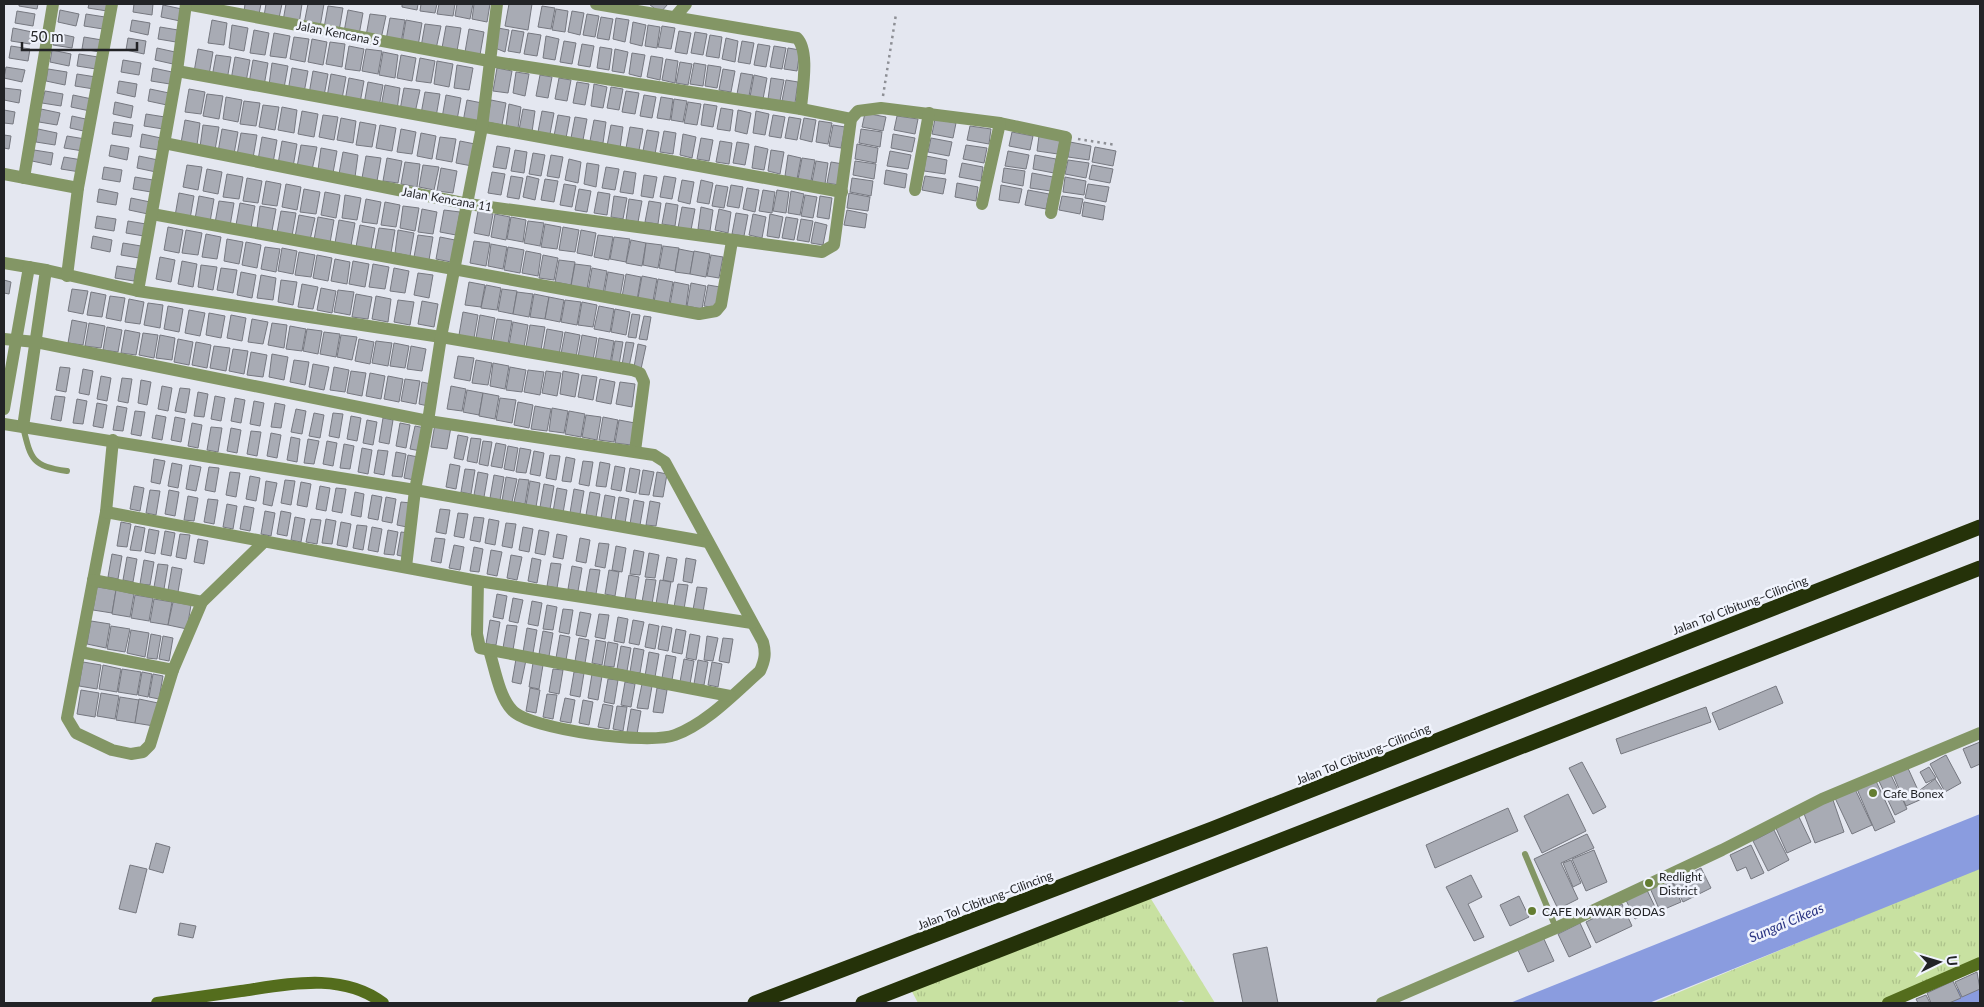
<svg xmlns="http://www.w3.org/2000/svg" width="1984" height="1007" font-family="Lato,sans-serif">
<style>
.grass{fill:url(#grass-tufts)}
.water{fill:#8a9cdf}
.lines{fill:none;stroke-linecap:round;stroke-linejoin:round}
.river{stroke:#8a9cdf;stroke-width:28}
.building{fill:#a8abb4;stroke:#767880}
.path{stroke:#8d8f95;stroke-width:2.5;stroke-dasharray:2.5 4;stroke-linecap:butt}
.lane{stroke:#839665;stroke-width:6}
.street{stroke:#839665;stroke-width:12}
.secondary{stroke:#546d1d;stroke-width:12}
.highway{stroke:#253209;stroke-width:15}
.poi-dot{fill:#647d31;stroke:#f1f4fd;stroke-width:2}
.labels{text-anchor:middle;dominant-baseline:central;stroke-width:5;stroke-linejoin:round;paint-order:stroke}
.street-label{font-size:12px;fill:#222326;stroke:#f1f4fd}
.poi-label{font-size:12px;fill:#222326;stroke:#f1f4fd;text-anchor:start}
.water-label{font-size:14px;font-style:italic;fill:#2a3482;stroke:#f1f4fd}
</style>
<defs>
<pattern id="grass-tufts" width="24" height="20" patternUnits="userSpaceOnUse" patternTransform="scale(1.25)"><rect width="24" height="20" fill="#c8e1a1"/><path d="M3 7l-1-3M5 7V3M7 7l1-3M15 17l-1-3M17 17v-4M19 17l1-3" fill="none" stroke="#acc18a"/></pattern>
</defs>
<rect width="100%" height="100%" fill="#e4e7f0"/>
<g class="grass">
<path d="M1980 867V965L1892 1003H1653Z"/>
<path d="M1148 894 1215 1003H1187L1181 1000 1175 1003H918L909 986Z"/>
</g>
<path class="water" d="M1980 814V869L1649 1003H1510Z"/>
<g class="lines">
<path class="river" d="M1960 1003 1980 994"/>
</g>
<g class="building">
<path d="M19 4H38L37 9 19 6Z"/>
<path d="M89 4H108L107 11 88 8Z"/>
<path d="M134 4H153L152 15 133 12Z"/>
<path d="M245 4H261L259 14 244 12Z"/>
<path d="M266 4H282L279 18 264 16Z"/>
<path d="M286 4H302L299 24 283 21Z"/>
<path d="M308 4H324L320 27 304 24Z"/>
<path d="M402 4H418L417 10 402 7Z"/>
<path d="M421 4H437L435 13 420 11Z"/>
<path d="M439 4H455L453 16 437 14Z"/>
<path d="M457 4H473L470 19 455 16Z"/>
<path d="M474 4H490L487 22 472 19Z"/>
<path d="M509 4H532L528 30 505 26Z"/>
<path d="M649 4H668L660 13Z"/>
<path d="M163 5 182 9 180 21 161 17Z"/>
<path d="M328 6 343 8 339 31 324 28Z"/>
<path d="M542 6 555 8 551 29 538 27Z"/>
<path d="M556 9 568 11 565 32 552 30Z"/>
<path d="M60 10 79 14 76 26 58 22Z"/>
<path d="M348 10 363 13 359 35 344 32Z"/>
<path d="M17 11 35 14 33 26 15 23Z"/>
<path d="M572 11 584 13 580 35 568 32Z"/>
<path d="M86 14 105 17 103 29 84 26Z"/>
<path d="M370 14 386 16 381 39 366 36Z"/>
<path d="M587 14 599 16 595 37 583 35Z"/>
<path d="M601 17 613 19 609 40 597 38Z"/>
<path d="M390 18 405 20 401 43 386 40Z"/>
<path d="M616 18 629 20 625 42 613 39Z"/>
<path d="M132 20 150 23 148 35 130 31Z"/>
<path d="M212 20 227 23 224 45 208 43Z"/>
<path d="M406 20 422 23 418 46 402 43Z"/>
<path d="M633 22 646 25 642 46 630 43Z"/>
<path d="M425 24 441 26 436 49 421 47Z"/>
<path d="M232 25 248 28 244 51 229 48Z"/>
<path d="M648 25 660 27 657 48 645 46Z"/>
<path d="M446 26 461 28 457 51 442 48Z"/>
<path d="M662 26 675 28 671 49 658 47Z"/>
<path d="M160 27 178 30 176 42 158 39Z"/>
<path d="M13 28 32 32 30 44 11 41Z"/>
<path d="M498 28 509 30 505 52 495 48Z"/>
<path d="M469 29 484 32 480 55 465 52Z"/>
<path d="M254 30 269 33 265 55 250 53Z"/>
<path d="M512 30 524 32 520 53 508 51Z"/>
<path d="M679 31 691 33 687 54 675 52Z"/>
<path d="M695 32 707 34 703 55 691 53Z"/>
<path d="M56 33 74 37 72 48 53 45Z"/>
<path d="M274 33 290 36 286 58 270 56Z"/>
<path d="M528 33 541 35 537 56 524 54Z"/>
<path d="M710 35 722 37 719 58 706 56Z"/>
<path d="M546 36 559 39 555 60 543 58Z"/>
<path d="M84 37 102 40 100 52 82 49Z"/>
<path d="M294 37 309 39 305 62 290 59Z"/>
<path d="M128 38 146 41 144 54 126 50Z"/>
<path d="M726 38 738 41 735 62 722 59Z"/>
<path d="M312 39 327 42 323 65 308 62Z"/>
<path d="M564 41 576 43 572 64 560 62Z"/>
<path d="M742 41 754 43 750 64 738 62Z"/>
<path d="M330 42 345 44 342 67 326 64Z"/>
<path d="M582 44 594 46 590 67 578 65Z"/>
<path d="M758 44 770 46 766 67 754 65Z"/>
<path d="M11 46 30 49 28 61 9 58Z"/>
<path d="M349 46 364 49 360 71 345 69Z"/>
<path d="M774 46 786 48 782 69 770 67Z"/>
<path d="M600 47 612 49 609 70 597 68Z"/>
<path d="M157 48 175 52 173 64 155 60Z"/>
<path d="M788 48 800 50 797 71 784 69Z"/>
<path d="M198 49 213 52 209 75 194 72Z"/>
<path d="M366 49 382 51 378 74 362 71Z"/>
<path d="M615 49 628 52 624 73 612 71Z"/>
<path d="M52 50 71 54 69 66 50 62Z"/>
<path d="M383 52 398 55 395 78 379 75Z"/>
<path d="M632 53 645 55 641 77 629 74Z"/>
<path d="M79 54 98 57 96 69 77 66Z"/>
<path d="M216 55 231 57 227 80 212 77Z"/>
<path d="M401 55 416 58 412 81 397 78Z"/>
<path d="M651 56 663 58 660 80 647 77Z"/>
<path d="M235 57 250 60 246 82 231 80Z"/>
<path d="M420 58 435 61 431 83 416 81Z"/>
<path d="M666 59 678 61 675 83 662 80Z"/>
<path d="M123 60 141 63 139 75 121 72Z"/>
<path d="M253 60 268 63 264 86 249 83Z"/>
<path d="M437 61 453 64 449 87 434 84Z"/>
<path d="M680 62 692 64 688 85 676 83Z"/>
<path d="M272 63 288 66 284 88 269 85Z"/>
<path d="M694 63 706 65 703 86 690 84Z"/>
<path d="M457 65 473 68 469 90 454 88Z"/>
<path d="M708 65 721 67 717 88 705 86Z"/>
<path d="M6 67 25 70 22 82 4 78Z"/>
<path d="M153 68 172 72 170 84 151 81Z"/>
<path d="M292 68 308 71 304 93 288 91Z"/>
<path d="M497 68 512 71 508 93 493 91Z"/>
<path d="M48 69 67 72 65 85 46 81Z"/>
<path d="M723 69 735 71 731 92 719 90Z"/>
<path d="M313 71 328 74 324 96 309 94Z"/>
<path d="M516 72 529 74 525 96 513 93Z"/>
<path d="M741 73 753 75 749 96 737 94Z"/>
<path d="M77 74 96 77 94 89 75 86Z"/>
<path d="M331 74 346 77 342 99 327 97Z"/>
<path d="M540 75 552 77 548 98 536 96Z"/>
<path d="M754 75 767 78 763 99 750 97Z"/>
<path d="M349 78 364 81 360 103 345 101Z"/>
<path d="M559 78 571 80 567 101 555 99Z"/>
<path d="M771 78 784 80 780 101 768 99Z"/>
<path d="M786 80 798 82 795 103 782 101Z"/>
<path d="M119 81 137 84 135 97 117 93Z"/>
<path d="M368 82 383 85 379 107 364 104Z"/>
<path d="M577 82 589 84 585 105 573 103Z"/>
<path d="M594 84 607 87 603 108 591 106Z"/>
<path d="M385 85 400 88 397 110 381 107Z"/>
<path d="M611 87 623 89 619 110 607 108Z"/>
<path d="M4 88 21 90 19 103 4 100Z"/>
<path d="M404 88 420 90 415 113 400 110Z"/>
<path d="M150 89 169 93 167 105 148 101Z"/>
<path d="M189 89 205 92 201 114 185 112Z"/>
<path d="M45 91 63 94 61 106 42 103Z"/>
<path d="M626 91 639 93 635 114 622 112Z"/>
<path d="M425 92 440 94 436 117 421 114Z"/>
<path d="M207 94 223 96 219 119 203 116Z"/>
<path d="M73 95 92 99 90 111 71 107Z"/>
<path d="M446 95 461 98 457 120 442 118Z"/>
<path d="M644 95 656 97 652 118 640 116Z"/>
<path d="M226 97 242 100 238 122 223 119Z"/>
<path d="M661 97 673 99 670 120 657 118Z"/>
<path d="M674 99 687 101 683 122 671 120Z"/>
<path d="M467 100 482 103 478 125 463 122Z"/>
<path d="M491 100 506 103 502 125 487 122Z"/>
<path d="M244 101 260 103 256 126 240 124Z"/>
<path d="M115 102 133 106 131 118 113 114Z"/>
<path d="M688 102 701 104 697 125 684 123Z"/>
<path d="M509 104 521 107 518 128 506 126Z"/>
<path d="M704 104 717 106 713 127 701 125Z"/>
<path d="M263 105 279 107 275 130 259 127Z"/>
<path d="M282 107 297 110 294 133 278 130Z"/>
<path d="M721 108 733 110 730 131 717 129Z"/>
<path d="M41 109 60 113 57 125 39 122Z"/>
<path d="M523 109 535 111 532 132 519 130Z"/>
<path d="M4 110 15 112 13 124 4 123Z"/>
<path d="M738 110 751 113 747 134 735 131Z"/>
<path d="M302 111 318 114 314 137 298 134Z"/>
<path d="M542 111 554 113 550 134 538 132Z"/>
<path d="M756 111 769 114 765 135 753 133Z"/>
<path d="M865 113 886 117 883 131 862 127Z"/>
<path d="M146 114 165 117 163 129 144 126Z"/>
<path d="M323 115 338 117 334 140 319 137Z"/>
<path d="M558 115 570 117 566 138 554 136Z"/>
<path d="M773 115 785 117 781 138 769 136Z"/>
<path d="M72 116 90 120 88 132 70 128Z"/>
<path d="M897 116 918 119 915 134 894 130Z"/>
<path d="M575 117 587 119 583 140 571 138Z"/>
<path d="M789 117 801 119 797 140 785 138Z"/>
<path d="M341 118 356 121 353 143 337 140Z"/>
<path d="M804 118 816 120 812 142 800 139Z"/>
<path d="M935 119 956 123 953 138 932 134Z"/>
<path d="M185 120 200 123 197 145 181 143Z"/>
<path d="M594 120 606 122 603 143 590 141Z"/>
<path d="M819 121 832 123 828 144 816 142Z"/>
<path d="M114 122 133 125 131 137 112 134Z"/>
<path d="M360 122 376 125 372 147 356 145Z"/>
<path d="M203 125 219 127 215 150 200 147Z"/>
<path d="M380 125 396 128 392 151 376 148Z"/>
<path d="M611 125 623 127 620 148 607 146Z"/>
<path d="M833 125 845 127 841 148 829 146Z"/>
<path d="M970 126 991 129 989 144 967 140Z"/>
<path d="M630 127 643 129 639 150 626 148Z"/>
<path d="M38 129 57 133 55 145 36 142Z"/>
<path d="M222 129 238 132 234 154 218 152Z"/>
<path d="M401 129 416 132 412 154 397 152Z"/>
<path d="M861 129 882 132 880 147 859 143Z"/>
<path d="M647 130 659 132 655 154 643 151Z"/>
<path d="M664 131 676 133 673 154 660 152Z"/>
<path d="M1012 132 1033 136 1030 150 1009 146Z"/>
<path d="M241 133 257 135 253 158 237 155Z"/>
<path d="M421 133 436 136 432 159 417 156Z"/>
<path d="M142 134 161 138 159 150 140 147Z"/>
<path d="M683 134 696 137 692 158 680 155Z"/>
<path d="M893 134 915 138 912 152 891 148Z"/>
<path d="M4 135 11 136 9 149 4 148Z"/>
<path d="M67 136 85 139 83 151 64 148Z"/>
<path d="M1039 136 1060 140 1058 154 1037 151Z"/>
<path d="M262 137 277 140 273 163 258 160Z"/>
<path d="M440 137 456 139 452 162 436 159Z"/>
<path d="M701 138 713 140 709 161 697 159Z"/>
<path d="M931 138 952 142 949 156 928 152Z"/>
<path d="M282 141 297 144 293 167 278 164Z"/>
<path d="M460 141 475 144 472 166 456 163Z"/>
<path d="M720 141 732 143 729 164 716 162Z"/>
<path d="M737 142 749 144 745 165 733 163Z"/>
<path d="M1070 142 1091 146 1089 160 1068 157Z"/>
<path d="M857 144 878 148 876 163 855 159Z"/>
<path d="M111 145 129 148 127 160 109 156Z"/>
<path d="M301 145 317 147 312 170 297 167Z"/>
<path d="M966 145 987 148 984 163 963 159Z"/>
<path d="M497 146 510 148 506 169 493 167Z"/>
<path d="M755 146 768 149 764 170 752 168Z"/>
<path d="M1095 147 1116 151 1113 166 1092 162Z"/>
<path d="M321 148 337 151 333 173 318 170Z"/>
<path d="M34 150 53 153 51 165 32 161Z"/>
<path d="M515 150 527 152 524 173 511 171Z"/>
<path d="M771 150 784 152 780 174 768 171Z"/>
<path d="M890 151 911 155 908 169 887 166Z"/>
<path d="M1008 151 1029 155 1026 169 1005 166Z"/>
<path d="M343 152 358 155 355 177 339 174Z"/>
<path d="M533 153 545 155 541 176 529 174Z"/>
<path d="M551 155 563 157 559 178 547 176Z"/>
<path d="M788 155 801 158 797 179 785 176Z"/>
<path d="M1035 155 1056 159 1054 173 1033 169Z"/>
<path d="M139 156 158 160 156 172 137 168Z"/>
<path d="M366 156 381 158 377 181 362 178Z"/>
<path d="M926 156 947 160 945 174 924 171Z"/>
<path d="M64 157 82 160 80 172 61 169Z"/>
<path d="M387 158 402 161 398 183 383 181Z"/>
<path d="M802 158 815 160 811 181 798 179Z"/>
<path d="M569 159 581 162 578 183 565 180Z"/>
<path d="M1068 160 1089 163 1086 178 1065 174Z"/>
<path d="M816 161 828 163 825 184 812 182Z"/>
<path d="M855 161 876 164 874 179 853 175Z"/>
<path d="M405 162 420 164 417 187 401 184Z"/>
<path d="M831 162 843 164 839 185 827 183Z"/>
<path d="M587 163 599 165 596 187 584 184Z"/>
<path d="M962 163 983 167 981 181 959 177Z"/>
<path d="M187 165 202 167 198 190 183 187Z"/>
<path d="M423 165 439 167 434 190 419 187Z"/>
<path d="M1092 165 1113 169 1110 183 1089 179Z"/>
<path d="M104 167 122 170 120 182 102 179Z"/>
<path d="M606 167 619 169 615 190 602 188Z"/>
<path d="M441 168 457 171 453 193 437 191Z"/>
<path d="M1004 168 1025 171 1023 186 1002 182Z"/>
<path d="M207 169 222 172 218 194 203 191Z"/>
<path d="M886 170 907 174 905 188 884 184Z"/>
<path d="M624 171 636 173 633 194 620 192Z"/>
<path d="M492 172 505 174 501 195 488 193Z"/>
<path d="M1032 173 1053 177 1051 191 1030 188Z"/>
<path d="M227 174 243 177 239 199 223 197Z"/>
<path d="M644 175 657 177 653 198 641 196Z"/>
<path d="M511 176 523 178 519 199 507 197Z"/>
<path d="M527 176 539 179 535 200 523 197Z"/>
<path d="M664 176 676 178 672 199 660 197Z"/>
<path d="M925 176 946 179 943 194 922 190Z"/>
<path d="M135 177 153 180 151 192 133 189Z"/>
<path d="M1065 177 1086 181 1084 195 1063 192Z"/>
<path d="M247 178 262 181 258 203 243 201Z"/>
<path d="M852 178 873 181 871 196 850 192Z"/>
<path d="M545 179 558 181 554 202 541 200Z"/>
<path d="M682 180 694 182 690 204 678 201Z"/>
<path d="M701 180 713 183 709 204 697 202Z"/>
<path d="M266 181 281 184 277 206 262 204Z"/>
<path d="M957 183 978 187 976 201 955 197Z"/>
<path d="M286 184 301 187 297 210 282 207Z"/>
<path d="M564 184 576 186 572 207 560 205Z"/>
<path d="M1088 184 1109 187 1106 202 1085 198Z"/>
<path d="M716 185 728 187 724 208 712 206Z"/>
<path d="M731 185 743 187 739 208 727 206Z"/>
<path d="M1001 185 1022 189 1019 203 999 200Z"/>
<path d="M747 188 759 190 755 212 743 209Z"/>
<path d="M99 189 118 193 116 205 97 202Z"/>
<path d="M304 189 320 192 316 214 300 212Z"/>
<path d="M579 189 591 191 587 212 575 210Z"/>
<path d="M763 190 775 192 772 213 759 211Z"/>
<path d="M777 190 789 192 786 213 773 211Z"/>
<path d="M1028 190 1049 194 1046 209 1025 205Z"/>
<path d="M791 191 804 194 800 215 788 213Z"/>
<path d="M325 192 340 195 336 218 321 215Z"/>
<path d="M598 192 610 194 607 215 594 213Z"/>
<path d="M179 193 194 196 190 219 175 216Z"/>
<path d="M849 193 870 197 868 211 847 208Z"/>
<path d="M345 195 361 198 357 220 342 218Z"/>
<path d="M805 195 817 197 813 218 801 216Z"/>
<path d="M199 196 214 199 210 222 195 219Z"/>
<path d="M614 196 627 198 623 219 611 217Z"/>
<path d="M820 196 832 198 829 219 817 217Z"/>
<path d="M1062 196 1083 199 1080 214 1059 210Z"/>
<path d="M131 198 150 202 148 214 129 210Z"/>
<path d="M366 199 381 202 377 224 362 222Z"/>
<path d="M629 199 642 201 638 222 626 220Z"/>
<path d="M219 201 234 203 230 226 215 223Z"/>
<path d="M649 201 661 203 658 224 645 222Z"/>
<path d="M385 202 400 205 396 227 381 225Z"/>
<path d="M1084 202 1105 206 1103 220 1082 216Z"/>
<path d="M240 203 255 206 251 228 236 225Z"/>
<path d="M666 203 678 205 675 226 662 224Z"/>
<path d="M260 206 276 209 272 231 257 228Z"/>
<path d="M403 206 419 208 415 231 400 228Z"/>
<path d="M682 207 695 209 691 230 678 228Z"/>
<path d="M701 207 713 210 710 231 698 229Z"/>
<path d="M422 209 437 212 433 234 418 232Z"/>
<path d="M719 209 731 212 728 233 715 230Z"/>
<path d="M444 210 460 212 456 235 440 232Z"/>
<path d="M847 210 867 214 865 228 844 225Z"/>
<path d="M281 211 296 213 292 236 277 233Z"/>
<path d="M478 211 493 214 489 236 474 233Z"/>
<path d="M736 213 748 215 744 236 732 234Z"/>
<path d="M495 214 510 217 506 240 491 237Z"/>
<path d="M753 214 766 217 762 238 749 235Z"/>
<path d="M770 214 783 217 779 238 767 236Z"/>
<path d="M299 215 315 218 310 240 295 237Z"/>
<path d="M97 216 116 219 114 231 95 228Z"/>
<path d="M318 217 334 220 330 243 314 240Z"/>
<path d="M511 217 526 220 523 242 507 239Z"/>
<path d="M786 217 798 219 794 240 782 238Z"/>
<path d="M801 219 813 221 809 242 797 240Z"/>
<path d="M339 220 355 223 351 246 335 243Z"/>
<path d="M128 221 146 224 144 236 126 233Z"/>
<path d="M528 221 544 223 540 246 524 243Z"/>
<path d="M815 222 827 225 823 245 811 243Z"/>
<path d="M545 224 561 227 557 249 541 247Z"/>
<path d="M360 225 375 228 371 250 356 247Z"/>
<path d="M168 227 183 230 179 253 164 250Z"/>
<path d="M563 227 579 230 575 252 559 250Z"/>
<path d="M379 228 395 230 391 253 375 250Z"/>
<path d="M186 230 202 233 198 255 182 253Z"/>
<path d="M398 230 414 233 410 256 395 253Z"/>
<path d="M581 230 596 233 592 256 577 253Z"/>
<path d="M206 234 221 237 217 259 202 257Z"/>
<path d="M418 235 433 237 429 260 414 257Z"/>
<path d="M598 235 613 237 609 260 594 257Z"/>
<path d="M93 236 112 240 110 252 91 248Z"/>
<path d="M440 237 455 240 451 262 436 259Z"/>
<path d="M614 237 630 239 626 262 610 259Z"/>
<path d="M227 239 243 242 239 264 224 261Z"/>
<path d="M631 240 646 243 642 266 626 263Z"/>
<path d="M474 241 490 243 486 266 470 263Z"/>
<path d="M246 242 261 245 257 268 242 265Z"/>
<path d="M123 243 141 246 139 258 121 255Z"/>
<path d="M646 243 662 245 658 268 643 265Z"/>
<path d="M491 244 507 247 503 269 488 266Z"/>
<path d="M663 246 679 248 675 271 659 268Z"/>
<path d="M265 247 280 249 276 272 261 269Z"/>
<path d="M508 247 524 250 520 273 504 270Z"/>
<path d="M282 248 297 251 293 274 278 271Z"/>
<path d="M679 249 694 252 690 274 675 272Z"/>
<path d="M526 251 541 254 538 276 522 273Z"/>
<path d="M694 251 710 254 706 277 690 274Z"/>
<path d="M299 252 315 255 311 277 295 275Z"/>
<path d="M317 255 332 258 328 281 313 278Z"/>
<path d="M543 255 558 258 554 280 539 278Z"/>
<path d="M711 255 723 257 719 278 707 276Z"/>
<path d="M160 257 175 260 171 282 156 279Z"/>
<path d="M335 259 350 262 347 284 331 281Z"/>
<path d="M559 260 575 262 571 285 555 282Z"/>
<path d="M182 261 197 264 193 287 178 284Z"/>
<path d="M353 261 369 264 365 287 349 284Z"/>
<path d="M373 264 389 267 385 289 369 287Z"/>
<path d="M575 264 591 266 587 289 571 286Z"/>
<path d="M201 265 217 267 213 290 198 287Z"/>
<path d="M117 266 136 269 134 281 115 278Z"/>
<path d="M221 268 237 270 233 293 217 290Z"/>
<path d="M394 268 409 271 405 293 390 291Z"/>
<path d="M592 268 607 271 603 294 588 291Z"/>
<path d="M241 272 256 275 252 298 237 295Z"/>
<path d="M608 272 624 275 620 297 604 295Z"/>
<path d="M418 273 433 275 429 298 414 295Z"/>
<path d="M626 274 641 277 637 300 622 297Z"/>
<path d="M261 275 276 278 273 300 257 298Z"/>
<path d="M642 276 657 279 653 301 638 298Z"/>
<path d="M658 279 673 282 669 304 654 302Z"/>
<path d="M4 280 11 282 9 294 4 293Z"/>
<path d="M281 280 297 282 293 305 278 302Z"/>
<path d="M469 282 485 285 481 307 465 305Z"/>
<path d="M674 282 689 285 686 307 670 305Z"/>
<path d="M691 283 706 286 702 309 687 306Z"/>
<path d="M302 284 318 287 313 309 298 307Z"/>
<path d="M486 285 501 288 497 310 481 308Z"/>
<path d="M708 285 720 287 716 308 704 306Z"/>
<path d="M321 288 336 291 332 313 317 310Z"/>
<path d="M72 289 88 291 83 314 68 311Z"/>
<path d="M502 289 517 291 513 314 498 311Z"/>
<path d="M338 290 354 292 350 315 334 312Z"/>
<path d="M91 292 106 295 102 317 87 315Z"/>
<path d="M517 292 533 294 529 317 513 314Z"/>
<path d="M356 294 372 297 368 319 352 317Z"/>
<path d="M534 294 549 297 545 319 530 317Z"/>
<path d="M110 296 125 298 121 321 106 318Z"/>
<path d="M376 296 391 299 388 322 372 319Z"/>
<path d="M549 297 564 300 560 322 545 319Z"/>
<path d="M129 299 144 302 140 324 125 322Z"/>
<path d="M398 300 414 302 410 325 394 322Z"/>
<path d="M565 300 581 302 577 325 561 322Z"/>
<path d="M422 301 438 304 434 327 418 324Z"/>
<path d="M582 302 597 305 593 327 578 325Z"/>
<path d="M148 303 163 305 160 328 144 325Z"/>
<path d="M168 306 183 309 179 332 164 329Z"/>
<path d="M599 306 614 309 610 332 594 329Z"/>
<path d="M615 309 630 312 626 335 611 332Z"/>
<path d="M189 310 205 313 200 336 185 333Z"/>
<path d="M463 312 478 315 474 338 459 335Z"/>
<path d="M209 313 225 316 221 338 206 335Z"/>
<path d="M632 314 640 315 636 338 628 337Z"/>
<path d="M231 315 246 318 242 341 227 338Z"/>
<path d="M480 315 495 318 491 341 476 338Z"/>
<path d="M644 316 651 317 647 340 639 339Z"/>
<path d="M252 319 268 322 263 344 248 342Z"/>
<path d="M497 319 512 321 508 344 493 341Z"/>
<path d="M72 320 87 323 83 345 68 343Z"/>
<path d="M513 322 528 325 524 347 509 345Z"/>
<path d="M89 323 105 326 101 348 85 346Z"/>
<path d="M272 323 287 325 284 348 268 345Z"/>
<path d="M530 325 545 327 541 350 526 347Z"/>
<path d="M290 326 306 329 302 351 286 349Z"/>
<path d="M107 327 122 330 118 352 103 350Z"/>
<path d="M307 329 322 331 318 354 303 351Z"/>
<path d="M547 329 563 332 559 355 543 352Z"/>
<path d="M125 330 140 333 136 355 121 353Z"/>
<path d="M324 332 340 334 336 357 320 354Z"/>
<path d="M565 332 580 335 576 357 561 354Z"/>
<path d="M143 333 158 335 154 358 139 355Z"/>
<path d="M160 335 175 338 172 360 156 358Z"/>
<path d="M341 335 357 337 352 360 337 357Z"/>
<path d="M582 335 597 338 593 360 578 357Z"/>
<path d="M599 338 614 341 610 364 595 361Z"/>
<path d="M178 339 193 342 189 365 174 362Z"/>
<path d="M359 339 374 342 370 364 355 361Z"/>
<path d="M376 341 392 343 388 366 372 363Z"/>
<path d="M615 341 623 342 619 365 611 364Z"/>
<path d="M196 342 211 345 207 368 192 365Z"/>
<path d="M626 342 634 343 629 367 622 365Z"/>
<path d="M394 343 409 346 405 368 390 366Z"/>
<path d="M638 344 646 346 641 369 634 367Z"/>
<path d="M214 346 230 348 226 371 210 368Z"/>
<path d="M411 346 426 349 422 371 407 369Z"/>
<path d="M233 349 248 351 244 374 229 371Z"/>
<path d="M251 352 267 355 263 377 247 375Z"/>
<path d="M272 354 288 357 284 380 269 377Z"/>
<path d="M458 356 474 358 470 381 454 378Z"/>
<path d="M294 360 309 362 305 385 290 382Z"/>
<path d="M476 360 492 363 488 385 472 383Z"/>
<path d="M493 363 509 366 505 389 490 386Z"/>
<path d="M313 364 329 367 324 390 309 387Z"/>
<path d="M60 367 70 368 66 392 56 390Z"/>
<path d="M334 367 349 370 345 392 330 390Z"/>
<path d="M510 367 526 370 522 392 506 390Z"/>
<path d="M83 369 93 371 89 395 79 393Z"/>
<path d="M528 370 544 372 540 395 524 392Z"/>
<path d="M351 371 366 373 362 396 347 393Z"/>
<path d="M546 371 561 373 557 396 542 393Z"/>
<path d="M563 371 579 374 575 397 560 394Z"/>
<path d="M370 373 385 376 381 399 366 396Z"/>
<path d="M582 375 597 377 593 400 578 397Z"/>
<path d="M101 376 111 378 107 401 97 399Z"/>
<path d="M388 376 403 379 399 402 384 399Z"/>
<path d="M122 378 132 379 128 403 118 401Z"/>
<path d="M405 379 420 381 416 404 401 401Z"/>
<path d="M600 379 615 382 611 404 596 401Z"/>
<path d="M141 380 151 382 147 405 138 403Z"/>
<path d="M422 382 431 384 428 406 419 404Z"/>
<path d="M620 382 635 384 632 407 616 404Z"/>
<path d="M162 386 172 388 168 411 158 409Z"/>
<path d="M451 386 466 389 462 411 447 409Z"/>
<path d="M180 388 190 389 186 413 175 411Z"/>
<path d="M467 390 483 393 479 415 463 412Z"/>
<path d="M198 392 208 394 204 417 194 416Z"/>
<path d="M483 393 499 396 495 419 479 416Z"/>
<path d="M55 396 65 397 61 421 51 419Z"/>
<path d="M215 396 225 398 221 421 211 419Z"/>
<path d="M235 398 245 400 241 423 231 421Z"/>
<path d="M500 398 516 400 512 423 496 420Z"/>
<path d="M77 399 87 401 83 424 73 423Z"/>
<path d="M254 401 264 403 260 426 250 424Z"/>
<path d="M518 402 533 405 529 428 514 425Z"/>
<path d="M97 403 107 405 103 428 93 426Z"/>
<path d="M275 403 285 405 281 428 271 427Z"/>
<path d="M117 406 127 408 123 431 113 430Z"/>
<path d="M535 406 551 409 547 431 531 429Z"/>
<path d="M552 408 568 411 564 433 549 431Z"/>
<path d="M296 409 306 411 302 434 291 432Z"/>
<path d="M135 411 145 412 141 436 131 434Z"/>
<path d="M569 411 585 414 581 437 565 434Z"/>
<path d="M314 413 324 415 320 438 309 436Z"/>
<path d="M333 413 343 414 339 438 329 436Z"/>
<path d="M156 415 166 417 162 440 152 438Z"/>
<path d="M586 415 601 417 597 440 582 437Z"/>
<path d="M351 416 361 418 357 441 347 439Z"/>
<path d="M175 417 185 419 181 442 171 440Z"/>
<path d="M603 417 618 420 614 442 599 440Z"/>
<path d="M383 418 393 420 389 444 379 442Z"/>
<path d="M367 420 377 422 373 445 363 443Z"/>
<path d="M619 420 635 423 631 445 615 443Z"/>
<path d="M192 423 202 425 198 448 188 446Z"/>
<path d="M400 423 410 425 406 448 396 446Z"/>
<path d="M435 424 451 427 447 449 431 447Z"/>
<path d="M415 426 425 428 421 451 410 449Z"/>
<path d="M211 427 222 428 218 452 207 450Z"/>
<path d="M231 428 241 430 237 453 227 451Z"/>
<path d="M251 431 261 432 257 456 247 454Z"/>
<path d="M271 433 281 435 277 458 267 456Z"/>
<path d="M458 435 468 437 463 460 454 458Z"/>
<path d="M291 437 300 439 297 462 287 460Z"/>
<path d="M471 438 481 439 477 463 467 461Z"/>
<path d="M308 439 319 441 314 464 304 463Z"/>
<path d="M327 441 337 443 333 466 323 464Z"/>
<path d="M483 441 492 442 488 466 479 464Z"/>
<path d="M496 443 506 445 502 468 491 466Z"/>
<path d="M344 444 354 446 350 469 340 468Z"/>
<path d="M508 446 518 448 514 471 504 469Z"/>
<path d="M362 448 372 450 368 474 358 472Z"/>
<path d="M520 448 531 450 526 473 516 472Z"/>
<path d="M378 450 388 451 384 475 374 473Z"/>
<path d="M534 451 544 453 540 476 530 474Z"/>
<path d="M396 452 406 454 402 477 392 476Z"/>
<path d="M408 455 418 457 414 480 404 478Z"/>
<path d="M550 455 560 456 556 480 546 478Z"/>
<path d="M566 457 575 459 571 482 562 481Z"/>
<path d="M154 459 165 461 160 484 151 482Z"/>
<path d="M583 461 593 462 589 486 579 484Z"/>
<path d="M600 462 610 464 606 487 596 486Z"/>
<path d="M172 463 182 465 178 488 168 486Z"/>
<path d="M450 464 460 466 456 489 446 487Z"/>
<path d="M190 465 201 467 196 491 186 489Z"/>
<path d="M615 466 625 468 621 491 611 489Z"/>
<path d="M209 467 219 468 215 492 205 490Z"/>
<path d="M630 468 640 470 636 493 626 491Z"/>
<path d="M465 469 475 470 471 494 461 492Z"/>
<path d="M643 470 654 472 649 495 639 494Z"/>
<path d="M230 472 240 473 236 497 226 495Z"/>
<path d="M478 472 488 474 484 497 474 495Z"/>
<path d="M657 472 667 474 663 497 653 496Z"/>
<path d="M494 475 504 477 500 500 490 498Z"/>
<path d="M250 476 260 478 256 501 246 499Z"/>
<path d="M506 477 517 479 512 502 502 501Z"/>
<path d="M519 479 529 480 525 504 514 502Z"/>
<path d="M285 480 295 481 291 505 281 503Z"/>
<path d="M266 481 277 483 272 506 263 504Z"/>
<path d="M530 481 540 483 536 507 526 505Z"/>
<path d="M301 482 311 484 307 507 297 505Z"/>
<path d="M544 484 554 486 550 509 540 507Z"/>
<path d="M134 486 144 488 140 511 130 509Z"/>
<path d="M320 486 330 488 326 511 316 509Z"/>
<path d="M336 488 346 489 342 513 332 511Z"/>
<path d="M557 488 567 490 563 513 553 512Z"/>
<path d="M574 489 584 491 580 514 570 513Z"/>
<path d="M150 490 160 491 156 515 146 513Z"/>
<path d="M169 490 179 492 175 516 165 514Z"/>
<path d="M355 492 364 494 361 517 351 515Z"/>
<path d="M590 492 600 494 596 517 586 515Z"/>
<path d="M372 495 382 497 378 520 368 518Z"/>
<path d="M605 495 615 497 611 520 601 518Z"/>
<path d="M188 496 198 498 194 521 184 520Z"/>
<path d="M386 497 396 499 392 523 382 521Z"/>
<path d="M619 497 629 499 625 523 615 521Z"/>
<path d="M208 499 218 500 214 524 204 522Z"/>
<path d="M634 500 644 502 640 525 630 524Z"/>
<path d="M650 501 660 503 656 526 646 525Z"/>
<path d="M401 502 411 503 407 527 397 525Z"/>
<path d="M227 504 237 506 233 529 223 527Z"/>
<path d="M244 506 254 508 250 531 240 529Z"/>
<path d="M440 509 450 510 446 534 436 532Z"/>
<path d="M265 511 275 513 271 536 261 534Z"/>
<path d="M281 511 291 513 287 536 277 534Z"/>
<path d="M458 513 468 514 464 538 454 536Z"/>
<path d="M295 517 305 519 301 542 291 540Z"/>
<path d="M474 517 484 518 480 542 470 540Z"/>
<path d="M311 519 321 520 317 544 306 542Z"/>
<path d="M326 519 336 521 332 544 322 543Z"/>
<path d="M489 519 499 521 495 545 485 543Z"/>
<path d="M121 522 131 524 127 547 117 546Z"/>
<path d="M341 522 351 524 347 547 337 545Z"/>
<path d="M506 523 516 524 512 548 502 546Z"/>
<path d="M357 525 367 526 363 550 353 548Z"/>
<path d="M135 526 145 528 141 551 130 550Z"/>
<path d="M372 527 382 529 378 552 368 550Z"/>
<path d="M523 527 533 529 529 552 519 550Z"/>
<path d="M149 529 159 531 155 554 145 552Z"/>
<path d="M388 530 398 532 394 555 384 554Z"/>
<path d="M539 530 549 532 545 555 535 553Z"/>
<path d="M165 531 175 533 171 556 161 554Z"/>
<path d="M401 532 409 533 405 557 397 555Z"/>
<path d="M180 534 190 535 186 559 176 557Z"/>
<path d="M557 534 567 536 563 559 553 557Z"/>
<path d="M435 538 445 539 441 563 431 561Z"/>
<path d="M580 538 590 540 586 563 576 561Z"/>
<path d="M198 539 208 541 204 564 194 562Z"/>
<path d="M599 543 609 544 605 568 595 566Z"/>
<path d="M454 545 464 547 460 570 449 568Z"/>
<path d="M616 546 626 548 622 572 612 570Z"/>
<path d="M474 547 483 549 479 572 470 571Z"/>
<path d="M491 550 502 552 497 576 487 574Z"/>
<path d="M634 550 644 552 640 575 630 574Z"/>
<path d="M649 553 659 555 655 578 645 577Z"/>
<path d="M112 554 122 556 118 579 108 577Z"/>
<path d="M511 555 522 557 517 580 507 578Z"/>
<path d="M127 557 137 559 133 582 123 580Z"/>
<path d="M667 557 677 559 673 582 663 580Z"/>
<path d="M532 558 541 560 537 583 528 581Z"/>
<path d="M686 558 696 560 692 583 683 581Z"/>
<path d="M144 560 154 562 150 585 140 584Z"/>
<path d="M551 563 561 564 557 588 547 586Z"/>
<path d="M158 564 168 565 164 589 154 587Z"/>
<path d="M572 566 582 568 578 591 568 589Z"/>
<path d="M172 567 182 569 178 592 168 590Z"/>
<path d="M590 569 600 570 596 594 586 592Z"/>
<path d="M609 570 619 572 615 596 605 594Z"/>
<path d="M629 575 639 577 635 601 625 599Z"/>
<path d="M646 579 656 580 652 604 642 602Z"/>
<path d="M660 580 671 582 667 605 656 604Z"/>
<path d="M678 584 688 585 684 609 674 607Z"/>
<path d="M97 587 116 590 112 613 93 610Z"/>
<path d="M697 587 707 588 703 612 693 610Z"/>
<path d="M116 590 134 594 130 617 112 614Z"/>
<path d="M497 594 507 596 503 619 493 617Z"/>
<path d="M135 595 153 598 149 621 131 618Z"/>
<path d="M513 598 523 600 518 623 509 621Z"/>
<path d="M154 599 172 602 168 625 150 622Z"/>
<path d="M532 601 542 603 538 626 528 624Z"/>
<path d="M173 602 191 605 187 629 168 625Z"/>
<path d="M547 605 557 607 553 630 543 629Z"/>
<path d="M563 609 573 610 569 634 559 632Z"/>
<path d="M580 612 591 614 586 637 576 635Z"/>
<path d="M599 614 609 615 605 639 595 637Z"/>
<path d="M618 617 628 619 624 643 614 641Z"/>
<path d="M490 620 500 622 496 645 486 644Z"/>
<path d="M633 620 644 622 639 645 629 643Z"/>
<path d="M91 621 110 624 106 648 87 644Z"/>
<path d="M649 624 659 626 655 649 645 647Z"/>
<path d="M507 625 517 626 513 650 503 648Z"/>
<path d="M111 626 130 629 125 652 107 649Z"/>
<path d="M662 626 672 628 668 651 658 649Z"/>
<path d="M527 628 537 630 533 653 523 652Z"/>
<path d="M676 629 686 631 682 654 672 652Z"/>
<path d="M131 630 149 633 145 657 127 653Z"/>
<path d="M543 631 553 633 549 656 539 654Z"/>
<path d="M151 634 161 636 157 659 147 658Z"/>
<path d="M690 634 700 636 696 660 686 658Z"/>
<path d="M560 635 570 637 566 660 556 658Z"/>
<path d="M163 636 173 638 169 661 159 659Z"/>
<path d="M707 636 718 638 713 661 704 660Z"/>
<path d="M579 638 589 640 585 663 575 661Z"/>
<path d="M723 638 733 639 729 663 719 661Z"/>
<path d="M596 640 606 642 602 665 592 663Z"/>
<path d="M608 642 618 644 614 667 604 666Z"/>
<path d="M621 646 631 648 627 671 617 669Z"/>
<path d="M634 648 644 650 640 673 630 672Z"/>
<path d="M649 652 659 654 655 677 645 676Z"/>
<path d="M666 655 676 657 672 680 662 678Z"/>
<path d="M516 659 526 660 521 684 512 682Z"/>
<path d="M684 659 694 661 690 684 680 682Z"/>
<path d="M698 660 708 662 704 685 694 684Z"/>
<path d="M83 662 101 665 97 689 79 686Z"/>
<path d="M712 662 722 664 718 687 708 685Z"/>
<path d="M533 663 543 665 539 689 529 687Z"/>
<path d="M103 665 121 669 117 692 99 689Z"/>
<path d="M122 669 141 672 137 695 118 692Z"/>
<path d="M553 669 563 670 559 694 549 692Z"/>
<path d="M142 672 152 674 148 697 138 695Z"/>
<path d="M574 672 584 673 580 697 570 695Z"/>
<path d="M153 674 163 676 159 699 149 697Z"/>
<path d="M592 674 602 676 598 700 588 698Z"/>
<path d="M608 679 618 680 614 704 604 702Z"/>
<path d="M625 682 635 684 631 707 621 705Z"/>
<path d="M642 684 652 686 648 709 637 708Z"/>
<path d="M1776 686 1783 703 1719 730 1712 713Z"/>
<path d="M530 688 540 690 536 713 526 711Z"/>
<path d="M657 688 667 690 663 713 653 712Z"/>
<path d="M81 690 99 693 95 717 77 714Z"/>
<path d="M101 693 119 696 115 719 97 716Z"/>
<path d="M547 694 557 695 553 719 543 717Z"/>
<path d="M120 697 139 700 135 723 116 720Z"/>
<path d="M565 698 575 700 571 723 560 721Z"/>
<path d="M139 699 158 703 154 726 135 723Z"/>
<path d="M583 700 593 702 589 725 579 723Z"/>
<path d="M603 704 613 706 609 729 598 727Z"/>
<path d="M617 706 627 707 623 731 613 729Z"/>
<path d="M1706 707 1711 722 1621 754 1616 739Z"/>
<path d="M631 709 641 711 637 734 627 732Z"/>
<path d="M1980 742V764L1971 768 1963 749Z"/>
<path d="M1946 755 1961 783 1945 792 1930 764Z"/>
<path d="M1582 762 1606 807 1593 814 1569 768Z"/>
<path d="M1907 766 1922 799 1906 806 1892 772Z"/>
<path d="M1929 767 1936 778 1926 783 1920 772Z"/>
<path d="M1890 773 1907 809 1895 815 1878 779Z"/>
<path d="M1935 779 1943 791 1937 795 1934 791 1925 797 1920 790Z"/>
<path d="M1876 781 1895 822 1875 831 1857 789Z"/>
<path d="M1855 789 1872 825 1852 834 1835 798Z"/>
<path d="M1568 794 1586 831 1542 853 1524 816Z"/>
<path d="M1833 800 1844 832 1815 843 1803 811Z"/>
<path d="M1508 808 1518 831 1435 868 1426 845Z"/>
<path d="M1798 815 1811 842 1787 853 1775 826Z"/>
<path d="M1774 830 1789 860 1768 871 1753 841Z"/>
<path d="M1587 834 1594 848 1561 863 1578 899 1558 909 1534 859Z"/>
<path d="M156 843 170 847 163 873 149 869Z"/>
<path d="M1751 845 1764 873 1751 879 1746 867 1737 871 1730 855Z"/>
<path d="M1594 850 1607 882 1586 891 1572 859Z"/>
<path d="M1571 860 1581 883 1573 887 1563 863Z"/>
<path d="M130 865 147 869 136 913 119 909Z"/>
<path d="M1701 868 1711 888 1683 902 1673 882Z"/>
<path d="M1471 875 1482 897 1468 904 1484 937 1474 941 1446 887Z"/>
<path d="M1671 879 1681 902 1660 911 1650 888Z"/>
<path d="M1646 888 1656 909 1635 919 1625 898Z"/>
<path d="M1519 896 1529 917 1510 926 1500 905Z"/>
<path d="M1622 904 1632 926 1596 943 1586 922Z"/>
<path d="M180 923 196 926 193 938 178 935Z"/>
<path d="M1580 923 1591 947 1569 957 1558 934Z"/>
<path d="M1543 937 1554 961 1528 972 1517 948Z"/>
<path d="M1267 947 1278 1003H1243L1233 954Z"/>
<path d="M1977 972 1980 989 1962 997 1955 982Z"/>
<path d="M1953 981 1961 998 1949 1003H1931L1927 993Z"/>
<path d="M1926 995 1930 1003H1918L1916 999Z"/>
</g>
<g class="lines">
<g class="path">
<path d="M883 96 896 14"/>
<path d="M1078 139 1116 145"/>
</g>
<g class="lane">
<path d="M23 427C31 460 32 466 67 471"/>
<path d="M1525 854 1556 928"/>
</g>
<g class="street">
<path d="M186 4 489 61 801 109 851 119"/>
<path d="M596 4 797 38C810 51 802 91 801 109"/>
<path d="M675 17 686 4"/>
<path d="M177 71 842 192"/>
<path d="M164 143 468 204 822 252 834 245 851 119 858 111 881 108 1000 123 1066 137 1051 213"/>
<path d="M4 174 78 188"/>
<path d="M24 178 53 4"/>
<path d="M915 190 929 113"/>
<path d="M982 204 1000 123"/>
<path d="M152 214 699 314 716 311 721 305 732 241"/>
<path d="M4 263 46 270 138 291 441 337 632 370 640 373 644 382 635 451"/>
<path d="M67 276 78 188 112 4"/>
<path d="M138 291 177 71 186 4"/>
<path d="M4 339 36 342 428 421 654 455 665 462 763 642C766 653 765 660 760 671 735 693 707 723 675 735 650 745 530 730 512 710 499 696 495 669 489 650"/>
<path d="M4 409 29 267"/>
<path d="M4 424 415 490 708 542"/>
<path d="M23 427 46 270"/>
<path d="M113 440 106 512 67 718 76 733 112 750 131 754 143 752 150 745 173 670 202 602 265 541"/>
<path d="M106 512 478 581 752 623"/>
<path d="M406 567 415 490 428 421 441 337 482 127 497 4"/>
<path d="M93 580 202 602"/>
<path d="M478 581 477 634 480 648 730 696"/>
<path d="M80 652 173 670"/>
<path d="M1382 1003 1556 928 1722 850 1822 799 1980 733"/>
</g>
<g class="secondary">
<path d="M157 1003C185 999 213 995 241 991 289 984 342 972 383 1003"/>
<path d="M1888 1003 1980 963"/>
</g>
<g class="highway">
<path d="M755 1003 1212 829 1980 527"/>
<path d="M863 1003 1980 568"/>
</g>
</g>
<g class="poi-dot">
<circle cx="1873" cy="793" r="5"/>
<circle cx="1649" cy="883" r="5"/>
<circle cx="1532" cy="911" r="5"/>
</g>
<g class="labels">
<g class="street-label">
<text transform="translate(338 33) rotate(11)">Jalan Kencana 5</text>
<text transform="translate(447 199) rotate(10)">Jalan Kencana 11</text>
<text transform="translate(1740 605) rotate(-21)">Jalan Tol Cibitung–Cilincing</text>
<text transform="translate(1363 754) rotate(-22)">Jalan Tol Cibitung–Cilincing</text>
<text transform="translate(985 900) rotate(-21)">Jalan Tol Cibitung–Cilincing</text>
</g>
<g class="poi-label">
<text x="1883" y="793">Cafe Bonex</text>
<text x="1659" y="876">Redlight<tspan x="1659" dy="14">District</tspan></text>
<text x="1542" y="911">CAFE MAWAR BODAS</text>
</g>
<g class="water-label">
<text transform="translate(1786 922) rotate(-23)">Sungai Cikeas</text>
</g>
</g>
<rect width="1984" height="1007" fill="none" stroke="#222326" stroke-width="10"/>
<g transform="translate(1939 962) rotate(85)" stroke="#f1f4fd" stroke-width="4" paint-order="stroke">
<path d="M0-4L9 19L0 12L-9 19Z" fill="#222326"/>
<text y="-8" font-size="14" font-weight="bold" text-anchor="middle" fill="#222326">U</text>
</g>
<path d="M22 42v8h115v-8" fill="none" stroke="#222326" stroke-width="2.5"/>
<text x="30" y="42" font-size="15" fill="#222326" stroke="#f1f4fd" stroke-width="4" paint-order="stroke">50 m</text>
</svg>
